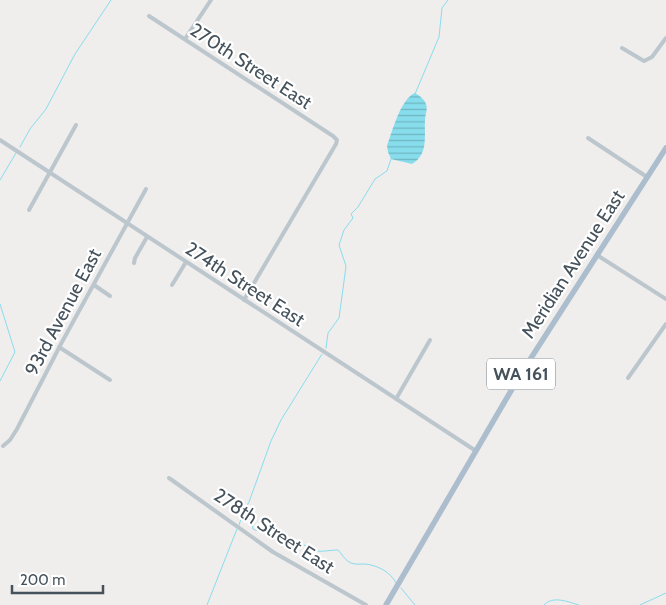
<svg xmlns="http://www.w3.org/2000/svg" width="666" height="605" font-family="Cabin,sans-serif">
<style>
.water{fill:url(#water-rules)}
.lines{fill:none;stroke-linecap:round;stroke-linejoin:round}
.stream{stroke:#87ddec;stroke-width:1}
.minor{stroke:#bbc6cd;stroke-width:4}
.primary{stroke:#acbecd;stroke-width:5.5}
.labels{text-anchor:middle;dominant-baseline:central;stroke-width:4.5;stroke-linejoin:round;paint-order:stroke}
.shield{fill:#fff;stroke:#7d868c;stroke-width:1}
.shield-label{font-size:18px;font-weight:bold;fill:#45525b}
.street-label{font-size:19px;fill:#45525b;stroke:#fff}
</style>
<defs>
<pattern id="water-rules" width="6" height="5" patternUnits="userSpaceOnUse" patternTransform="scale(1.25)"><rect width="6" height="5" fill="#87ddec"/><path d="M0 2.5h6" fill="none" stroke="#70b6c2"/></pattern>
</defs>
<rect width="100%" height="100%" fill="#f0eded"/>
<path class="water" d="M415 93C420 96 424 99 426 104 428 109 425 115 425 120 424 136 429 154 412 164L391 159 388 152 387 146C392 132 401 98 415 93Z"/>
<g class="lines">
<g class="stream">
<path d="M415 94 439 37 442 8 448 0"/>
<path d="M20 147 30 129 46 109 75 54 111 0"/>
<path d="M0 180 16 153"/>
<path d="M0 304 15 352 0 381"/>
<path d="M326 348 328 333 339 318 343 289 346 266 339 245 344 230 353 218 351 214 358 207 375 179 387 171 391 159"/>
<path d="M243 513 247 512 250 514 249 519 252 522 253 529C261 533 264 531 271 531L283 538 286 543 311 546"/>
<path d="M239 525 243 513 249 502 271 441 281 420 322 354"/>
<path d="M312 547 315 551C323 552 330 550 338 550 342 554 344 559 349 562 354 565 360 564 365 564 377 565 391 572 396 583"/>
<path d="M401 588 415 605"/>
<path d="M207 605 237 529"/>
<path d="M544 605C553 595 568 602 579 605"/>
<path d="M640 605 666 593"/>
</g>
<g class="minor">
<path d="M149 16 333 136 337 140 336 144 244 300"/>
<path d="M185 39 211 0"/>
<path d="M622 48 644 61 652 57 666 38"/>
<path d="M588 138 647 177"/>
<path d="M0 140 476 451"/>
<path d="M29 210 76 125"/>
<path d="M597 255 666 299"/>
<path d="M134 263 135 258 147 237"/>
<path d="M94 285 110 296"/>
<path d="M172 285 186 262"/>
<path d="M59 347 110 380"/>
<path d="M628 378 666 324"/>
<path d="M396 399 430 340"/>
<path d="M3 446 10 440 17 429 62 342 146 189"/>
<path d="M169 478 273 552 366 605"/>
</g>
<path class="primary" d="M386 605 522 372 666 148"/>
</g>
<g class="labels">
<rect class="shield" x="487" y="358.5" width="68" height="31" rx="4"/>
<g class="shield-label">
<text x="521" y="374">WA 161</text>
</g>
<g class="street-label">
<text transform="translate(251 66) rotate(33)">270th Street East</text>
<text transform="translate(573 264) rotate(-57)">Meridian Avenue East</text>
<text transform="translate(245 284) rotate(33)">274th Street East</text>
<text transform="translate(63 312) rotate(-62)">93rd Avenue East</text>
<text transform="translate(274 531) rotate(33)">278th Street East</text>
</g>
</g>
<path d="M12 585v8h91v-8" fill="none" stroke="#45525b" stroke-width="2.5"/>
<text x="20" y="585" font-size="15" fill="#45525b" stroke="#ffffff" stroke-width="4" paint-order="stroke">200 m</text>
</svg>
